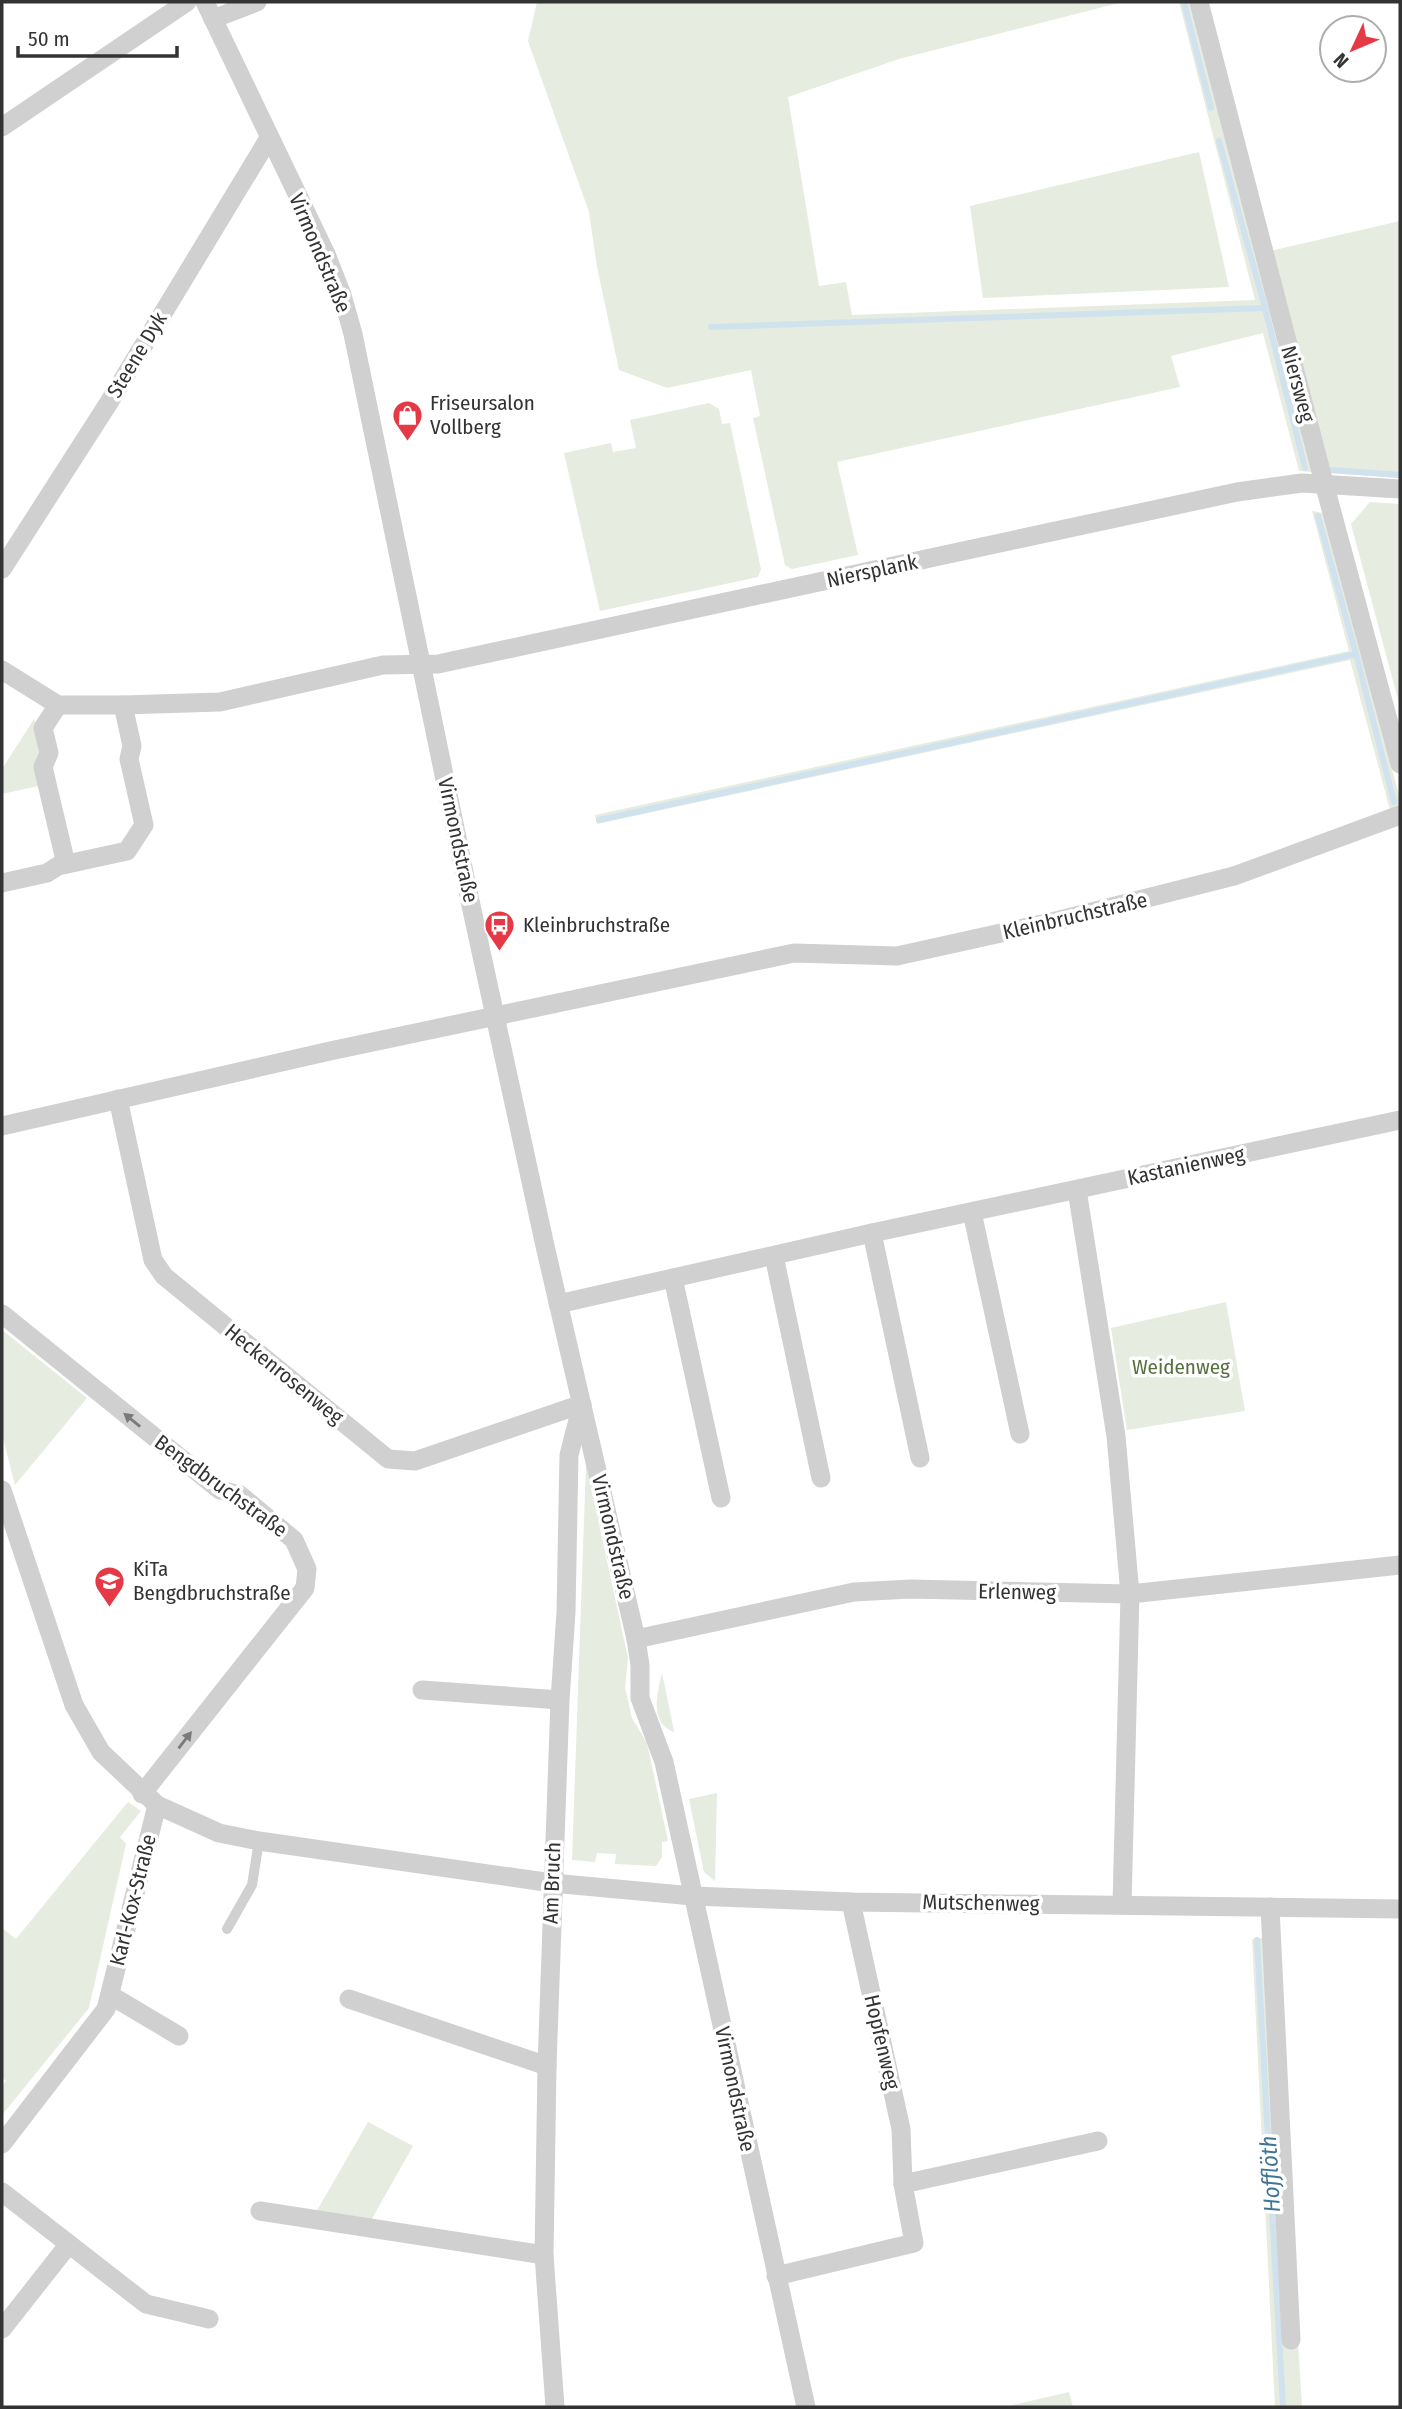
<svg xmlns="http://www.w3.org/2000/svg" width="1402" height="2409" font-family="'Fira Sans Condensed',sans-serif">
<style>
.green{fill:#e6ecdf}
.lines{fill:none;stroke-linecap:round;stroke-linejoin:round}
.stream{stroke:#cfe2ee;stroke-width:6}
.service{stroke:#d0d0d0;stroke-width:10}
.minor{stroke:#d0d0d0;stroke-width:19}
.oneway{fill:#7a7a7a}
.labels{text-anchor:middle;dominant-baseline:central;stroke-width:7;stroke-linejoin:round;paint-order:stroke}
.street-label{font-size:21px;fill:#333;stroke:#fff}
.poi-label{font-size:21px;fill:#333;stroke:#fff;text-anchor:start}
.park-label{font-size:21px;fill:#56703f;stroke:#fff}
.water-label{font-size:23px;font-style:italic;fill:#3f7597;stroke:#fff}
</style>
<rect width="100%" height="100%" fill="#fff"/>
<g class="green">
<path d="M537 2H1123L899 59 788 97 819 286 846 282 852 315 1255 300 1179 2H1191L1312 472 1299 471 1263 333 1171 356 1180 387 837 462 858 555 792 569 785 565 753 418 760 416 751 370 667 388 619 370 597 267 589 212 528 41Z"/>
<path d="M1199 152 1229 287 983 298 970 206Z"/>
<path d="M1400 221V478L1326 473 1270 251Z"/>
<path d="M709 403 719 409 722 424 730 423 761 569 758 577 600 611 564 453 611 443 613 452 636 448 630 420Z"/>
<path d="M1370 502 1400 504V707L1351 524Z"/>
<path d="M1312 511 1323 513 1400 799V806L1390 810 1350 660 597 824 595 815 1349 651Z"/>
<path d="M34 719 41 750 36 758 43 785 2 794V769Z"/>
<path d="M1226 1302 1245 1411 1127 1430 1111 1328Z"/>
<path d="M2 1330 87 1398 15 1485 2 1434Z"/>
<path d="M586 1464 628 1658 625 1688 632 1718 647 1743 668 1841 662 1842V1857L656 1866 615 1864 616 1854 597 1853 595 1862 572 1860Z"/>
<path d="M662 1673 674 1731V1732C649 1723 657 1693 662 1673Z"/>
<path d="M717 1793 715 1881 704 1872 689 1799Z"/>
<path d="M128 1802 141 1811 120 1837 126 1844 89 2008 2 2115V2086L6 2081 2 2077V1928L16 1939Z"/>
<path d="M1263 1938 1282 2344 1298 2342 1302 2407H1275L1252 1939Z"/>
<path d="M368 2122 413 2146 370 2222 315 2214Z"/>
<path d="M1069 2392 1073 2407H1004Z"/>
</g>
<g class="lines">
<g class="stream">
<path d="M1184 2 1211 108"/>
<path d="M1219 141 1265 308 1305 468"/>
<path d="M711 327 1265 308"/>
<path d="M1332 470 1400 475"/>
<path d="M1356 654 1394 802"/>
<path d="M599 820 1356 654 1318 516"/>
<path d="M1257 1940 1283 2407"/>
</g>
<path class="service" d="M227 1929 252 1885 259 1841"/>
<g class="minor">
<path d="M205 2 326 254 342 295 353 334 470 901 545 1246 636 1639 640 1665V1698L664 1762 806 2407"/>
<path d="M1199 2 1324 483 1400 764"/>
<path d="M213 19 257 2"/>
<path d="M2 127 187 2"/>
<path d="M2 569 108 404 269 138"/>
<path d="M2 670 58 705H123L220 702 383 665 438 664 1237 492 1302 483 1400 489"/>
<path d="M58 705 43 728 49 753 43 767 66 864"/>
<path d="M2 883 47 873 58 866 127 851 144 825 129 759 132 746 123 705"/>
<path d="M118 1099 153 1260 164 1276 388 1459 415 1461 582 1404"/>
<path d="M2 1126 330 1051 794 953 897 956 1060 920 1234 876 1400 815"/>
<path d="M1077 1190 1116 1436 1130 1594 1122 1905"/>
<path d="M972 1212 1020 1434"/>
<path d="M872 1233 920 1458"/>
<path d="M774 1256 821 1478"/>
<path d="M673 1278 721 1498"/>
<path d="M558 1304 872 1233 1400 1120"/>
<path d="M2 1314 220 1490 240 1495 294 1540 307 1569 305 1588 142 1794"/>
<path d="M2 1490 74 1705 101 1752 157 1805 219 1833 259 1841 552 1883 693 1896 851 1902 1400 1909"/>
<path d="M636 1639 854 1592 911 1589 1130 1594 1400 1565"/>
<path d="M422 1690 560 1700"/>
<path d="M1270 1907 1291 2340"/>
<path d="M110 1995 179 2036"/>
<path d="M349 1999 547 2066"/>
<path d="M2 2144 106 2009 157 1805"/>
<path d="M903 2184 1098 2141"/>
<path d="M2 2192 146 2304 209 2319"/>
<path d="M260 2211 544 2255"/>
<path d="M776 2276 914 2243 903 2184 901 2129 851 1902"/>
<path d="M2 2329 69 2244"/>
<path d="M555 2407 544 2255 547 2066 560 1700 566 1612 569 1455 581 1408"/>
</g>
</g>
<defs><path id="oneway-solid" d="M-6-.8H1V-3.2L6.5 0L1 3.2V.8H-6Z" transform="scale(1.75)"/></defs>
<g class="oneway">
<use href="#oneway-solid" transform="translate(132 1420) rotate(-141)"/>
<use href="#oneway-solid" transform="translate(185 1740) rotate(-52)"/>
</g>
<defs>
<symbol id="shop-pin" viewBox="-11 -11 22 30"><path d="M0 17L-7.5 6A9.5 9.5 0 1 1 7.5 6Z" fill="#e63946" stroke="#fff"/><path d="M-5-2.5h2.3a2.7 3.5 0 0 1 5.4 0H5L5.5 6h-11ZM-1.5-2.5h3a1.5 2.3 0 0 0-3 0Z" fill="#fff"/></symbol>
<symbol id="bus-pin" viewBox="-11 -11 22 30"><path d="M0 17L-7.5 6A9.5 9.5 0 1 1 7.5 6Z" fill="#e63946" stroke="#fff"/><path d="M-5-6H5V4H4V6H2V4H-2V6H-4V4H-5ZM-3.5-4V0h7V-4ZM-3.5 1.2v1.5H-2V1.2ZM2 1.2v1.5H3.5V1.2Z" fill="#fff"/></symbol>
<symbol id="school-pin" viewBox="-11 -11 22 30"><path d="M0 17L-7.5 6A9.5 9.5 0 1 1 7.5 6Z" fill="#e63946" stroke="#fff"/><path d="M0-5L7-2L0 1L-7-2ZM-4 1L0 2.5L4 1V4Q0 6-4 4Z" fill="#fff"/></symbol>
</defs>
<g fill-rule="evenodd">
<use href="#shop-pin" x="390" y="398" width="35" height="47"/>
<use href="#bus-pin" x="482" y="908" width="35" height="47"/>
<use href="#school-pin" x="92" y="1564" width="35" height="47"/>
</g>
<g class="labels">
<g class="street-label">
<text transform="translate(320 253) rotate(67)">Virmondstraße</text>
<text transform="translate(137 355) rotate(-59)">Steene Dyk</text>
<text transform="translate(1298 384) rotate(75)">Niersweg</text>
<text transform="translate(872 571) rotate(-12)">Niersplank</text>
<text transform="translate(458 840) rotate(78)">Virmondstraße</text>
<text transform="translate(1075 916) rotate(-13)">Kleinbruchstraße</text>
<text transform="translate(1186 1166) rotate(-12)">Kastanienweg</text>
<text transform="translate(284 1374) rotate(39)">Heckenrosenweg</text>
<text transform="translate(221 1486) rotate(36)">Bengdbruchstraße</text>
<text transform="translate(613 1537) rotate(77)">Virmondstraße</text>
<text transform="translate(1017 1592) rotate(1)">Erlenweg</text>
<text transform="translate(552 1883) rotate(-88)">Am Bruch</text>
<text transform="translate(133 1900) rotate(-76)">Karl-Kox-Straße</text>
<text transform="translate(981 1903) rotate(1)">Mutschenweg</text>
<text transform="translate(882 2042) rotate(77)">Hopfenweg</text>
<text transform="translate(735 2089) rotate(78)">Virmondstraße</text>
</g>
<g class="poi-label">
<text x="430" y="403">Friseursalon<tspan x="430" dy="24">Vollberg</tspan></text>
<text x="523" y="925">Kleinbruchstraße</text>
<text x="133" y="1569">KiTa<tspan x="133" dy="24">Bengdbruchstraße</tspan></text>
</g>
<g class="park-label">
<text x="1181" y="1367">Weidenweg</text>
</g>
<g class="water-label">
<text transform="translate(1270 2174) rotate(-93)">Hofflöth</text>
</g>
</g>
<rect width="1402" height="2409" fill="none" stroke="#333333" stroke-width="7"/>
<g transform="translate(1353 49) rotate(226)"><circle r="33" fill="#ffffff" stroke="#adadad" stroke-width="2"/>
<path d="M0-5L12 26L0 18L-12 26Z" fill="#e63946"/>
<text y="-10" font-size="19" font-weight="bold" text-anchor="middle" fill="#333333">N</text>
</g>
<path d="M18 46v10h159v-10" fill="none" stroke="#333333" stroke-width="3.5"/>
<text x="28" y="46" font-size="21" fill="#333333" stroke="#ffffff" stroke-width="5" paint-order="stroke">50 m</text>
</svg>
